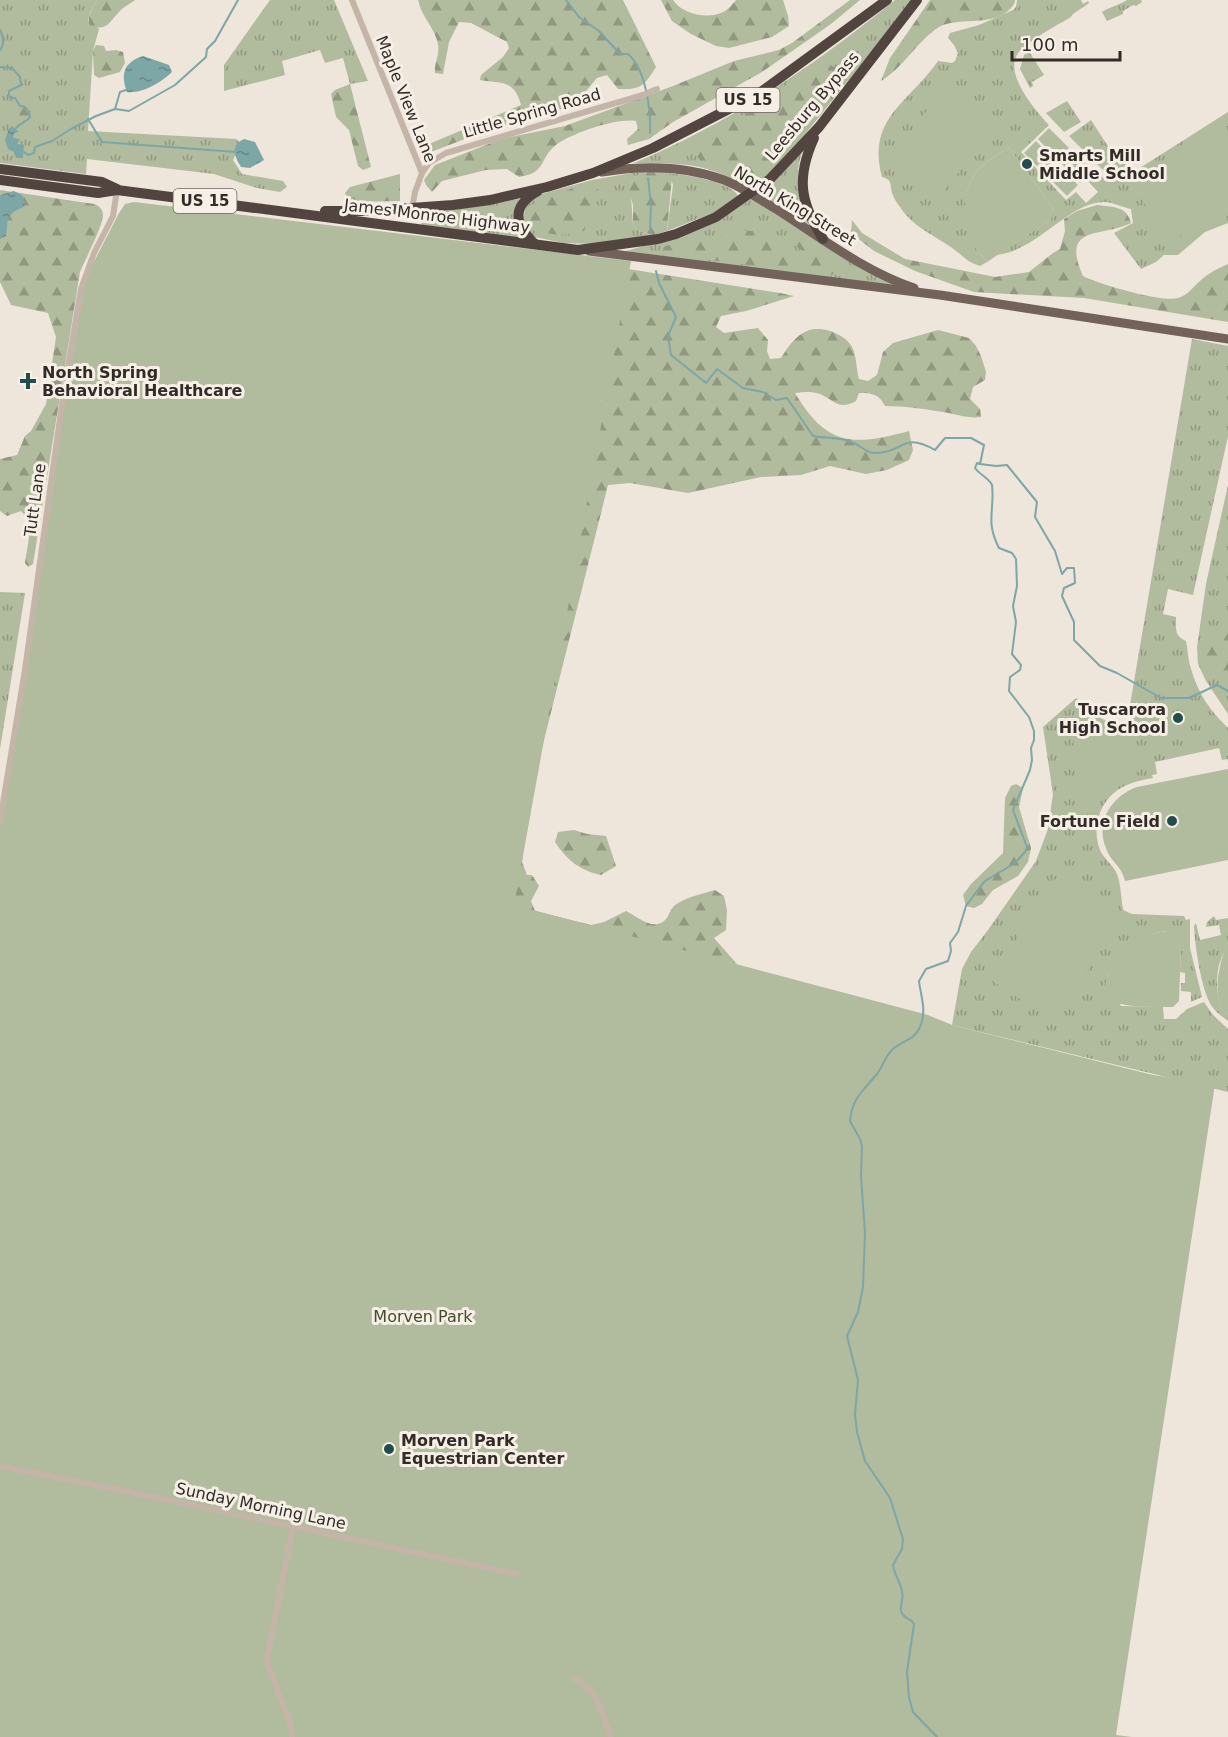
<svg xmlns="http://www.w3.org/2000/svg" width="1228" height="1737" font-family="'DejaVu Sans',sans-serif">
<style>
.grass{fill:url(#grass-tufts)}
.forest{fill:url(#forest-firs)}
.green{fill:#b1bb9d}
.water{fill:url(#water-ripples)}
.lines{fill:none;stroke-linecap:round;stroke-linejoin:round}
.stream{stroke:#7da6a7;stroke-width:2}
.street{stroke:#c4b5a8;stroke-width:6}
.primary{stroke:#72625a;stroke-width:9}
.highway{stroke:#52453f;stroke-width:10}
.poi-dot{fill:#224c4e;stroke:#f6efe6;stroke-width:2}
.labels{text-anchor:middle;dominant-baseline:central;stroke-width:6;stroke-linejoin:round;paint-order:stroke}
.shield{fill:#f6efe6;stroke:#6d6660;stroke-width:1.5}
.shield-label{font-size:15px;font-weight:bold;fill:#322b27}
.street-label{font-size:16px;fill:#322b27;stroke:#f6efe6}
.poi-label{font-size:16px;font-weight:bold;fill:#322b27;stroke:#f6efe6;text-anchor:start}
.park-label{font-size:16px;fill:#424d2e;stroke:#f6efe6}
</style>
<defs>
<pattern id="grass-tufts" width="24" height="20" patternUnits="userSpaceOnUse" patternTransform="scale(1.5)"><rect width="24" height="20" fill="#b1bb9d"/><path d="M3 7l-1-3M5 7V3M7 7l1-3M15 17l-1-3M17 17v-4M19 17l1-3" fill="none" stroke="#919880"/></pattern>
<pattern id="forest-firs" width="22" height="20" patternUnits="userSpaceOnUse" patternTransform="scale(1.5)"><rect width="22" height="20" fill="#b1bb9d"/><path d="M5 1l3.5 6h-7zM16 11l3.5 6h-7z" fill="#919880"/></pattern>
<pattern id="water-ripples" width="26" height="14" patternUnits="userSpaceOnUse" patternTransform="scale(1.5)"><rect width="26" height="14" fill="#7da6a7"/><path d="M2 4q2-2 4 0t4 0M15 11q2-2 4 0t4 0" fill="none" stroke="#678788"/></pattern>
</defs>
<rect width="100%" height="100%" fill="#eee5db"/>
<g class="grass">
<path d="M0 0H97L90 12 88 21 99 29 93 51 88 131 236 139 241 143 233 160 242 174 283 181 287 187 280 192 257 188 214 174 87 159 86 174 0 163Z"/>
<path d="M270 0H334L368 81 350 84 343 58 325 63 320 50 282 61 285 75 224 91V65Z"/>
<path d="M895 0H913L798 143 767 176 751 189C739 183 728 176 716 172 691 162 661 163 634 163 730 123 815 65 895 0Z"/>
<path d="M1017 0H1081L1083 4 1088 1 1089 3 1073 14 1071 17C1059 24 1022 44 1017 55 1005 75 1035 110 1049 125L1021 152 1066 200 1076 192 1086 203 1098 192 1087 180 1096 172 1105 179 1121 180 1228 112V223L1205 232 1178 255H1164L1156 262 1141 269 1114 233 1133 223 1131 209C1122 207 1112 202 1104 202 1069 202 1038 250 997 255L1051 219 1053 208 1009 148C998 154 987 160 978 170 960 190 964 224 975 247 978 252 983 257 987 262L980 266C969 262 968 261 960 254 940 237 915 230 900 207 898 204 894 199 893 195 889 186 894 180 882 177 866 118 910 102 938 61L952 63 955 61 958 53 954 45 948 38 950 33 979 25 1013 10 1016 7Z"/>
<path d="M1127 0H1141L1142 2 1136 6 1133 5 1123 11V14L1107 21 1102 12C1111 6 1118 6 1127 0Z"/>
<path d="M1028 52 1030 53 1044 75 1032 82 1033 86 1030 88 1020 69 1024 55Z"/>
<path d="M1067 101 1081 122 1064 132 1046 113Z"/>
<path d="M1091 120 1120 165 1128 160 1131 166 1116 173H1106L1069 136Z"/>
<path d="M804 147C792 176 799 200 811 228L758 193Z"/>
<path d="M643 171 630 183 633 225 637 230 654 235 594 244 563 243 535 237 528 231 523 221 526 205 538 195 592 180Z"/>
<path d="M669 173C685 175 731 181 738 196L718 211 667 231 673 185Z"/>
<path d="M751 198 864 270 903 288 626 251 647 245Z"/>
<path d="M519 199C513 215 512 224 522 238L422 225 420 221 423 215Z"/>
<path d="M1192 339 1228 346V436L1193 595 1168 589 1163 614 1176 617C1176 629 1174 636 1186 641 1188 650 1188 660 1191 669 1198 693 1210 711 1228 728V761L1227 759 1222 760 1219 748 1155 762 1157 774 1152 775 1153 778C1142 780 1131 782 1121 788 1100 800 1091 827 1100 850 1104 859 1112 864 1116 872 1121 882 1121 899 1123 910L1132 914 1184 916 1186 920 1190 919V948L1202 997 1191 1002V992L1181 991V983H1185V973L1180 972 1181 947 1168 931C1139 934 1118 950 1107 977L1121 1006 1163 1007 1164 1019H1176L1187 1009 1204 1002 1213 1015 1228 1029V1092L952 1025 962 969 971 952 988 930 1036 861 1048 829 1053 794 1043 727 1076 698C1091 713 1106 723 1126 729Z"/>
<path d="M1228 485V714L1206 681 1198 664 1197 647 1206 584Z"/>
<path d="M0 592 25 593 0 749Z"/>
<path d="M1214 916 1216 920 1228 918C1228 925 1228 935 1228 942 1226 950 1221 957 1219 965 1216 978 1215 1006 1228 1015V1021C1222 1016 1215 1012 1211 1005 1201 988 1195 946 1194 926L1196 923 1200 940 1221 935 1219 925 1206 927 1207 922Z"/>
</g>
<g class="forest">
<path d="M97 0H135C130 4 123 7 119 12 108 23 108 31 90 26 86 16 92 9 97 0Z"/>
<path d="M418 0H623L656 67C644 86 641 90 618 89L607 75 597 78 576 103 562 109 494 128 428 153 426 148 429 144 521 105C514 79 502 84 480 80L481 75 503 57 509 48 507 42 471 23 459 22 449 42 443 74 435 73C434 63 440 55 438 44 435 28 421 16 418 0Z"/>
<path d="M661 0H673C682 14 706 19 721 13 727 11 732 5 736 0H783L788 16 789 26 772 37 729 48 716 46 691 34 672 21Z"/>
<path d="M850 0H860L831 24 762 72 673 122 649 139 628 145 627 139 638 129 636 121C616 118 572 133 556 145 539 158 547 173 519 177L507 169 486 170 442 181 432 192 426 185 424 180 435 165 501 139 565 126 673 86 734 61 779 50 792 43Z"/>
<path d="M930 0H1015V2C1001 30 959 15 939 27 917 41 904 67 881 81L890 58Z"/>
<path d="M96 45 104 46 106 51 116 50 123 52 125 63 120 72 99 78 94 75 93 51Z"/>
<path d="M828 64 843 72 845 77 844 81 806 125 755 175 745 177 702 162 696 155 695 143 700 138 755 109 817 66Z"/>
<path d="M350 84 371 167 363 170 358 166 349 130 336 117 331 94 335 90Z"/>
<path d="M15 98 17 102 28 109 30 117 24 121 6 118 0 119V104L4 105 7 101Z"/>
<path d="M643 171 669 173 672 178 667 231 654 235 637 230 633 225V205L628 188 630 183Z"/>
<path d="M400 174V201L351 202 347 198 345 193 350 187Z"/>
<path d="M583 184C592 184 599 187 601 196L593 207 584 231C563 237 539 238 527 217L531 205Z"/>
<path d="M0 190 94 204C99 206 102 208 103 214 104 224 85 260 80 272L33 564 28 567 25 563C27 546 35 524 21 511L7 516 0 511V459L17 455 25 436 31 431 46 404 56 337 48 313 11 305 0 282Z"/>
<path d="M1097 205C1113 207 1127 206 1131 223 1101 238 1060 224 1083 276 1098 284 1163 303 1178 298 1188 295 1193 287 1200 281 1208 273 1219 268 1228 264V322L1084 298 974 292 915 271 874 251 851 233 852 220 862 233 905 259 995 277 1029 272 1053 253 1060 249 1065 231 1064 219 1077 211Z"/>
<path d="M736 230 769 232 780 236 794 265 808 258V254L798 248 794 241 796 236C803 238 807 243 813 247 825 253 833 256 837 270L832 275 821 274 663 254 661 248C679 241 692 238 711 243L719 239 722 234Z"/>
<path d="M628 269 780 293 794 296 746 311 721 316 716 327 724 333 758 328 768 340 767 351 770 359 781 358C787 348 796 335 807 331 821 325 845 334 852 347 857 357 856 369 859 379L868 381 877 375 883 352 893 343 938 330 969 338 976 346 981 356 986 372 985 380 973 387 970 399 980 409 981 417C968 419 956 414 943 412 924 409 905 406 885 406 879 394 872 393 859 393L856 401C839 411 834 400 820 394 811 391 803 392 795 393 827 447 853 446 909 431L913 450 909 460 887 470 866 474 830 466 801 475 761 477 688 493 630 483 608 485 534 780 522 862 527 875H532L539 886 531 901 535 911 591 925 604 922 626 911C637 916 652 931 664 921 669 917 670 909 675 905 687 897 701 894 715 890L724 896 727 910 726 930 714 938 737 964 505 915Z"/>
<path d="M1228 622V679H1220L1208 669 1205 642 1208 633Z"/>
<path d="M1016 784 1023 788 1019 807 1031 848 1028 862 1018 876 993 890 982 904 974 908 966 906 963 895 971 884 1003 853 1005 798 1011 786Z"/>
<path d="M574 830 587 834 606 836 616 866 601 875C579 870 567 860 555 842L558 832Z"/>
</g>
<g class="green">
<path d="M949 82 1000 121 935 202 885 165Z"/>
<path d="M1049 128 1069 148 1057 159 1038 139Z"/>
<path d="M1226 129 1228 132V205L1170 242 1134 188Z"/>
<path d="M1036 141 1055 161 1043 172 1024 153Z"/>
<path d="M1009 148 1053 208 1051 219 987 262C983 257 978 252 975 247 963 225 960 190 978 170 987 160 998 154 1009 148Z"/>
<path d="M1073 151 1092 171 1080 183 1061 163Z"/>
<path d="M1059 165 1078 185 1067 196 1047 176Z"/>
<path d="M134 202 631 261 514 905 928 1015 952 1025 1153 1075 1215 1084 1116 1735 1132 1737H0V815L81 287 119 213 125 204Z"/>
<path d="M1083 730C1110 732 1131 743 1147 764L1082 816 1077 814 1073 731Z"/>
<path d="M1228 769V860L1125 881C1121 864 1111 863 1106 848 1095 821 1112 796 1137 787Z"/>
<path d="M1055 879 1119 920 1055 1022 991 980Z"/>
<path d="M1168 931H1175L1181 947 1179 1001 1173 1007C1149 1007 1126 1008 1104 999 1105 959 1129 935 1168 931Z"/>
<path d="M1228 942V1015C1209 1002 1220 959 1228 942Z"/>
</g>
<g class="water">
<path d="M143 56 169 65 172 72C162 82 142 94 127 92 120 74 124 62 143 56Z"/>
<path d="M13 127 19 132 14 133 13 138 20 139 17 144 24 145 23 158H16L14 152 8 149 5 140 9 128Z"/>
<path d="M244 139 255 142 264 160 250 168 241 167C234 156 230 145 244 139Z"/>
<path d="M14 191 22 195 25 206 15 211 8 217 6 236 0 239V195Z"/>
</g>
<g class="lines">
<g class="stream">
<path d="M566 0 579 17 599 31 620 54H628C646 69 651 111 650 133"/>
<path d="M0 30C3 36 5 44 0 50"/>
<path d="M0 67 12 68 20 77 21 85 9 91V96L11 98H15L20 106C27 106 28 110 30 117 27 122 21 122 15 129"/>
<path d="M115 109 120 92 126 90"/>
<path d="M88 119 102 142 236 152"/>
<path d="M20 149 28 155 34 153 35 147 52 141 71 129 96 116 115 109 129 111 175 85 206 57 207 49 215 41 238 0"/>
<path d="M648 178 651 205 650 231"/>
<path d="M656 271 659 283 676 317 668 336 671 355 706 383 717 369 743 388 763 392 776 400 787 398 813 436C827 439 841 436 854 443 861 446 867 453 874 453 906 453 901 431 935 450L945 438H971L984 445 980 464 996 466 1007 465 1037 502 1035 517 1055 551 1062 574 1067 568H1074L1075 583 1064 588 1062 596 1074 622V640L1100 666 1117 673 1161 698H1189L1217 685 1228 691"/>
<path d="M937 1737 913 1712 909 1697 907 1672 914 1624C911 1618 902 1618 901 1611 900 1605 904 1598 902 1592 901 1582 894 1575 893 1565L902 1549 903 1539 890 1498 865 1461 857 1432 855 1414 858 1380 847 1336 858 1312 863 1287 865 1233 861 1176 862 1146 860 1139 850 1121C852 1098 864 1090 877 1074 883 1066 885 1057 892 1050 902 1040 914 1041 920 1027 927 1010 921 998 919 981L926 969 948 961 951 951 950 943 958 932 966 906 980 887 985 881 1015 863 1025 852 1027 847 1013 810 1030 770 1032 760 1031 748 1034 740V731L1029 717 1009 691 1010 677 1020 670 1021 665 1012 654 1016 622 1013 606 1017 586 1016 559 1012 553 999 548C985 521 995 511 992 485 989 478 980 475 975 468L977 463 980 464"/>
</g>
<g class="street">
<path d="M352 0 422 173 415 192 412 209"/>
<path d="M422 173 429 163 446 153 643 95 657 89"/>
<path d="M0 821 25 670 63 397 81 289 94 253 113 216 117 190"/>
<path d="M0 1466 130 1492 517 1574"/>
<path d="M574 1678 591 1691 598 1702 611 1737"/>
<path d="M292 1737C291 1708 271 1687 267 1659L293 1526"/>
</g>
<g class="primary">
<path d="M602 172C644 165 684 165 724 180 742 187 759 199 776 209 820 237 864 271 914 288"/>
<path d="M589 251 940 295 1228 339"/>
</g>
<g class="highway">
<path d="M814 138C796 178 800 202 823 239"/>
<path d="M0 169 102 182 117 189"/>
<path d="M0 180 98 193 117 190 578 250 658 239 676 234 716 217 770 179 819 127 917 0"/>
<path d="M325 211H369L453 205 490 200 547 187 593 173 653 148 758 94 887 0"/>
<path d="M535 244C514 224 511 206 538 191"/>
</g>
</g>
<g class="poi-dot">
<circle cx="1027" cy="164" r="6"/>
<path d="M25 372h6v6h6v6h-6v6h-6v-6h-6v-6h6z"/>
<circle cx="1178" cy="718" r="6"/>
<circle cx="1172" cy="821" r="6"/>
<circle cx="389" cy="1449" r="6"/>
</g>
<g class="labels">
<g class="shield">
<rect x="716.5" y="88" width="63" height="24" rx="4.5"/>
<rect x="173.5" y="189" width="63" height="24" rx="4.5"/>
</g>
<g class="shield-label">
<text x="748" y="100">US 15</text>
<text x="205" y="201">US 15</text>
</g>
<g class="street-label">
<text transform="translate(406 99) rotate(68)">Maple View Lane</text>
<text transform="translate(812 106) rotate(-50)">Leesburg Bypass</text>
<text transform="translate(532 113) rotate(-16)">Little Spring Road</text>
<text transform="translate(795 206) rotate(31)">North King Street</text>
<text transform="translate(437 216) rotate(7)">James Monroe Highway</text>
<text transform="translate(35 500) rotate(-82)">Tutt Lane</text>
<text transform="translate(261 1506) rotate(12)">Sunday Morning Lane</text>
</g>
<g class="poi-label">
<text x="1039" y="155">Smarts Mill<tspan x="1039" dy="18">Middle School</tspan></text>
<text x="42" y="372">North Spring<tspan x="42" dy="18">Behavioral Healthcare</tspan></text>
<text x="1166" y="709" text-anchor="end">Tuscarora<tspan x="1166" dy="18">High School</tspan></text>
<text x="1160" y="821" text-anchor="end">Fortune Field</text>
<text x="401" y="1440">Morven Park<tspan x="401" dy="18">Equestrian Center</tspan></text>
</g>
<g class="park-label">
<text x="423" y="1316">Morven Park</text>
</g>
</g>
<path d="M1012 51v9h108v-9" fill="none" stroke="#322b27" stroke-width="3"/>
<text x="1021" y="51" font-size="18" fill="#322b27" stroke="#f6efe6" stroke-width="4.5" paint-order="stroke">100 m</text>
</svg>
